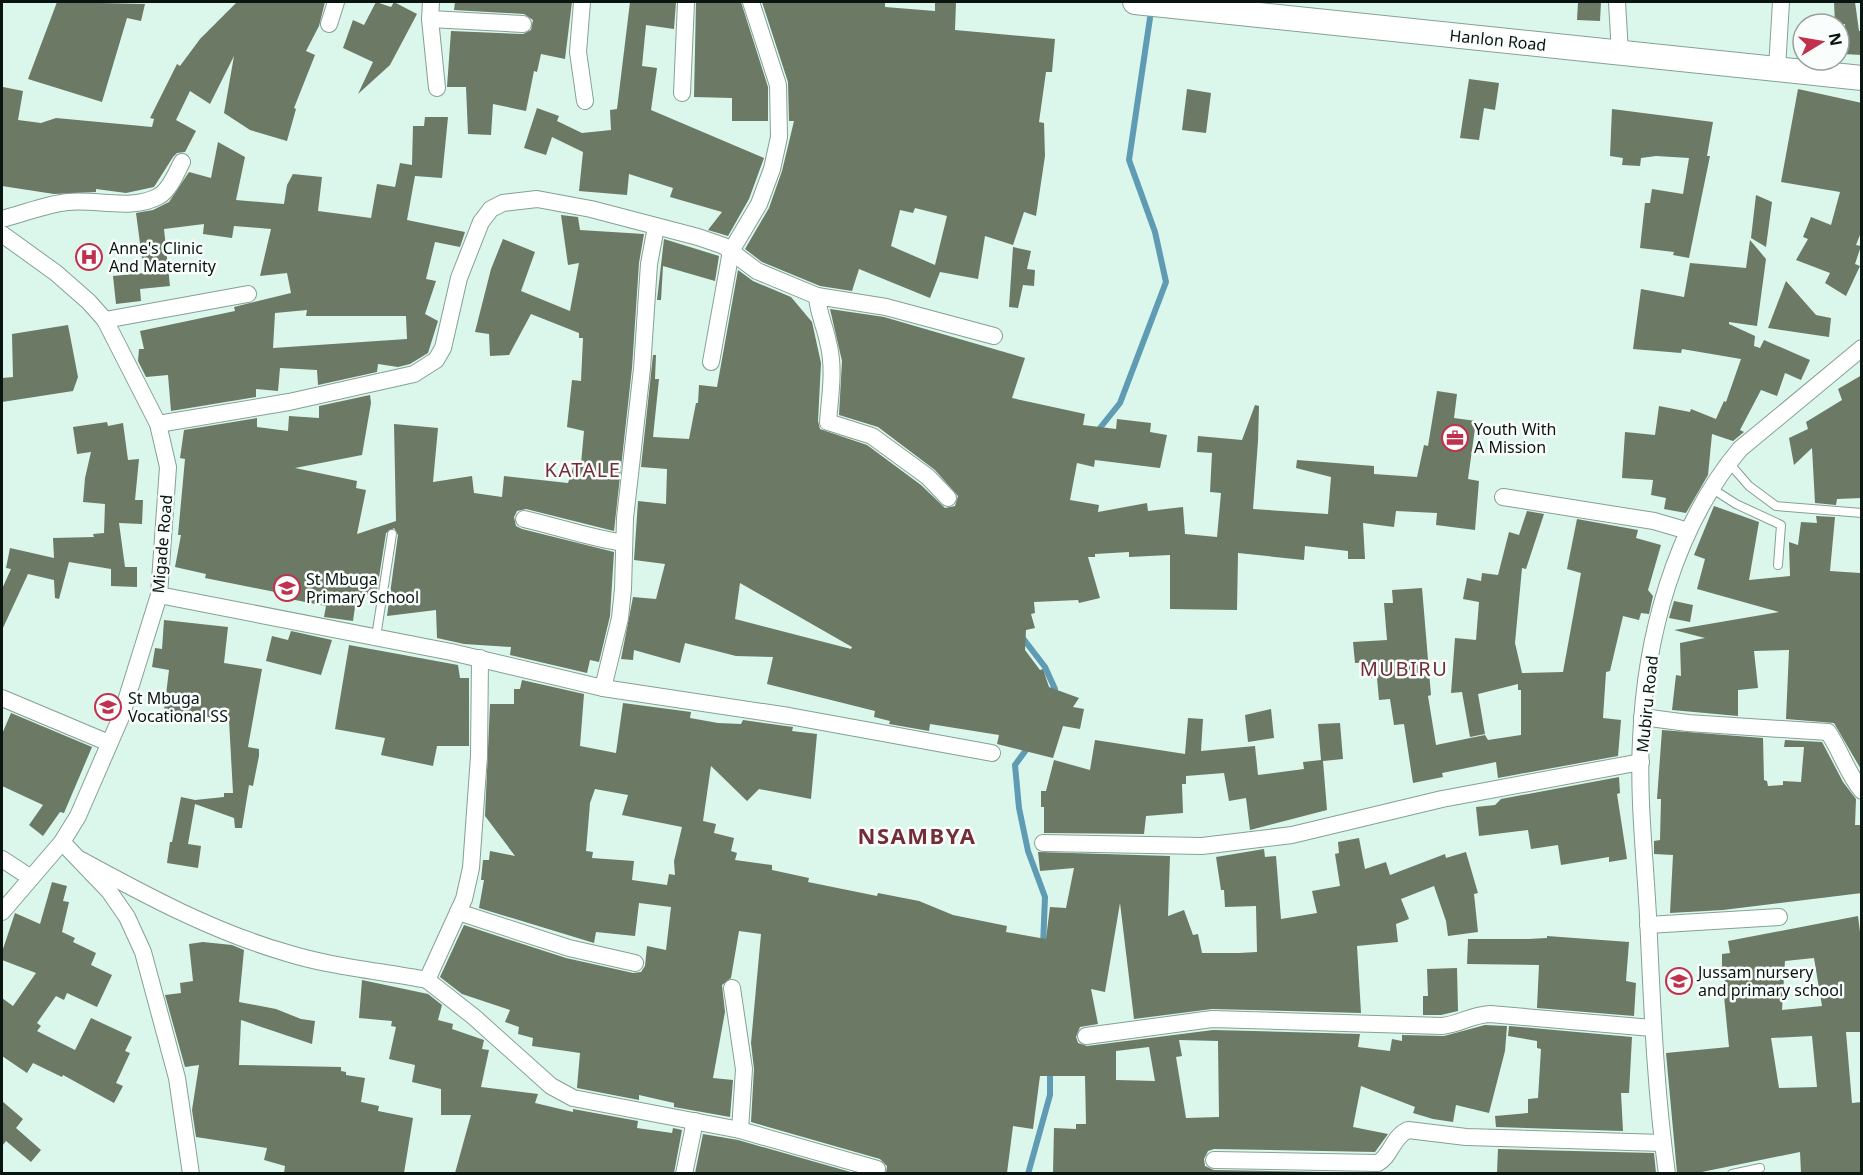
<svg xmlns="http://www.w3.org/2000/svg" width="1863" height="1175" font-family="'Noto Sans',sans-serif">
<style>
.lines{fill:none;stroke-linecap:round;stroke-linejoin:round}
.stream{stroke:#5f9bb3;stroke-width:6}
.building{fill:#6b7965;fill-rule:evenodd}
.lane-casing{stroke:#85a094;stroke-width:10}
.street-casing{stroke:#85a094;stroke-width:18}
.secondary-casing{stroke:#85a094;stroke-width:26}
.lane{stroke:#fff;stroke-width:8}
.street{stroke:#fff;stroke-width:16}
.secondary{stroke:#fff;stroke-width:24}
.labels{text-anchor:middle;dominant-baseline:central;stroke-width:5;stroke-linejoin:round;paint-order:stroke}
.street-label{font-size:16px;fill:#0a1410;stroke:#f9fefc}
.poi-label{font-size:16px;fill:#0a1410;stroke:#f9fefc;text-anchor:start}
.quarter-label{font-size:20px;letter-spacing:1.5px;fill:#732d36;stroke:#f9fefc}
.district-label{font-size:22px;font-weight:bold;letter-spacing:1.5px;fill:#732d36;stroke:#f9fefc}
</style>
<rect width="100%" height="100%" fill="#dbf7eb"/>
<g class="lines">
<g class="stream">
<path d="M1096 433 1120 403 1166 282 1155 232 1129 160 1150 18"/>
<path d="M1022 637 1045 667 1055 689 1052 697"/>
<path d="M1029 746 1015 765 1019 808 1028 851 1045 897 1043 946"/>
<path d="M1028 1174 1050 1095V1070"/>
</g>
</g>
<g class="building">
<path d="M57 2 145 4 141 21 127 18 102 102 28 79Z"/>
<path d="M237 2H325L319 26 306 51 315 55 294 108 296 109 287 141 250 130 224 113 234 56 210 104 190 91 176 120 196 131 185 152 177 153 173 157 154 187 126 193 96 189V192L54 194 2 186 3 87 23 91 18 120 41 123 56 118 152 127 154 119 150 118 177 64 180 66 200 39Z"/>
<path d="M376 2 391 7 394 2 417 14 390 65 358 94 373 62 343 48 353 20 364 25Z"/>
<path d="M455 2H572L565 59 541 54 537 72 534 71 526 111 493 104 491 135 468 134 466 87H447L451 31 523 34 531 30 533 20 524 14 454 10Z"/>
<path d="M630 2H676L674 29 646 25 642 66 657 68 651 110 764 158 749 199 728 236 708 230 722 212 670 197 673 188 629 174 627 195 579 191 583 152 552 137 546 155 524 148 537 108 559 116 557 121 582 133 611 130 610 110 617 109Z"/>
<path d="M696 2H741L768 87V121H732V98L694 97Z"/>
<path d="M762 2H885V7L935 11V2L956 3 955 30 1055 39 1052 72H1046L1039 122 1044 123 1045 156 1036 216 1024 212 1013 245 985 236 978 279 940 272 930 298 859 269 852 291 820 286 762 262 745 249 769 208 782 171 794 121H789L788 82ZM915 208 947 216 935 265 891 246 900 210 913 213Z"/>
<path d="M1578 2H1601L1600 21 1577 20Z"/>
<path d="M1834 2H1855L1859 31H1862V55L1843 54 1845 24H1835Z"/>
<path d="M1469 79 1499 83 1495 110 1484 108 1479 140 1460 138Z"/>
<path d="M1187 89 1211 93 1206 133 1182 130Z"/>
<path d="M1798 89 1862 103V230L1856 245 1861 246 1855 264 1860 266 1846 296 1825 283 1830 273 1796 260 1808 239 1803 237 1811 217 1831 225 1840 192 1781 182Z"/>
<path d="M1612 109 1713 122 1707 156H1710L1689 258 1673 255 1674 252 1640 248 1645 203H1650L1652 189 1683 194 1689 158 1656 156 1641 158 1640 166 1622 165 1623 158 1610 156Z"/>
<path d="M425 117H448L442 178 415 176 407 220 465 232 460 247 435 242 426 279 436 281 425 314 438 321 428 353 410 364 398 367 378 364 377 372 318 385 317 370 280 368 278 391 256 389V397L171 411 168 375 146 377 138 361 139 349H144L140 331 235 311 234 307 291 293 287 273 260 276 271 229 234 226 232 238 203 234 204 224 164 229 170 286 140 289 141 301 116 304 113 276 144 273 136 213 153 210 169 202 189 172 211 178 218 142 245 157 236 200 284 204 287 185 293 174 322 177 318 211 371 218 377 184 395 187 400 163 412 165 413 126H424ZM307 310 306 316H406L407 339 273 348 275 313Z"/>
<path d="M1756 195 1772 202 1766 247 1751 238Z"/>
<path d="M561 215 578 217 580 230 644 234 639 263 632 368 614 531 526 509 517 511 514 517 516 526 522 529 614 552 610 616 599 662 590 660 587 673 510 655 511 647 464 644 437 638 436 610 387 616 398 535 394 528 386 533 376 596 357 593 353 621 324 617 326 606 290 599V595L205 578 206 574 175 567 181 535H178L185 459 180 458 184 430 257 418V427L288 431 289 416 319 418V406L370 395 371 403 362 455 295 468 357 481 356 488 366 490 357 534 396 521 394 424 438 428 433 482 472 476 474 493 502 497 504 476 568 483 575 462 581 464 584 431 567 427 572 380 581 381 583 338H579V333L531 314 509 355 490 356 489 334 475 332 491 269 503 239 535 252 521 291 570 311 579 263 568 265Z"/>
<path d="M664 239 719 256 715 281 663 266 661 300H657Z"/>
<path d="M1750 240 1766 259 1757 326 1729 322V324L1755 336 1754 346 1760 348 1764 340 1810 360 1801 380 1785 373 1777 396 1761 390 1740 430 1744 432 1733 441 1712 434 1708 475 1686 513 1664 509 1666 498 1651 495 1653 480 1622 478 1625 432 1655 435 1659 406 1690 412 1691 409 1716 419 1724 401 1726 402 1741 359 1682 349 1681 353 1633 349 1641 289 1684 297 1690 263 1746 268Z"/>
<path d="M1013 247 1031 251 1027 269 1035 270 1034 286 1023 285 1018 308 1009 307Z"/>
<path d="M738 270 753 281 791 297 812 322 821 363 818 421 820 429 867 445 921 485 945 508 955 506 958 496 935 470 878 427 839 415 842 361 830 309 884 317 1025 358 1012 398 1085 414 1083 425 1116 429 1117 419 1151 423 1150 432 1167 435 1160 468 1095 460 1094 467 1077 463 1070 500 1099 505 1098 512 1147 503 1148 511 1183 507 1185 534 1217 537 1221 493 1210 492 1212 453 1197 452 1198 436 1242 440 1255 405 1259 406 1258 441 1253 509 1328 514 1331 477 1296 468 1297 460 1374 466V474L1417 477 1424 445 1428 446 1437 391 1457 394 1454 418 1476 421 1468 479 1479 481 1475 530 1436 525 1437 513 1396 511 1394 527 1363 523 1365 559H1348V551L1305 546 1304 560 1238 553 1237 610 1170 609V555L1129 557V552L1095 554V557H1088L1100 598 1079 603 1078 600 1034 602 1035 613 1031 614 1035 628 1026 630 1025 650 1040 670 1043 669 1049 687 1079 698 1073 707 1084 709 1080 729 1063 726 1053 758 997 744 999 735 930 724 929 731 889 724 890 721 874 717 875 711 767 684 773 657 736 656 685 643 680 663 634 650 633 660 621 659 633 597 656 599 665 564 634 560 638 501 666 504 667 469 641 467 653 355H656L655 379H659L653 437 689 439 696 403H698L699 385 717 387ZM740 583 852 647 851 649 735 619Z"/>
<path d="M1786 281 1816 315 1831 318 1829 337 1768 328Z"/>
<path d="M68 325 78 377 73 391 2 402V378L13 377 12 334Z"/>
<path d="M1862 375V498L1837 499 1836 505 1815 503 1812 448 1794 465 1789 438 1808 429 1806 422 1842 400 1838 389Z"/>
<path d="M107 422 108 426 123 423 128 460 139 459 135 500H143L142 524 119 523 125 567H137V587L111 586V569L69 562 59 599 55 598 54 580 28 574 2 630V589L11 569 6 568 10 548 54 558 53 538 94 537 93 534 104 533 105 504 83 502 85 478 91 452 77 454 73 427Z"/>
<path d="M1714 506 1759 522 1749 580 1790 576 1789 542 1798 545 1801 522 1817 523 1816 516 1835 517 1830 571 1860 573 1862 771 1834 723 1786 719 1789 650 1754 651 1758 688 1738 690V716L1672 710 1676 675 1681 676 1680 643 1705 638 1674 630 1779 612 1697 589 1705 559 1694 555Z"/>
<path d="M1527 511 1544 514 1526 569 1522 568 1515 643 1522 673 1563 672 1581 573 1567 569 1577 519 1638 530 1636 538 1661 545 1648 590 1653 596 1649 614 1641 613 1639 620 1623 616 1610 671 1606 672 1603 718 1621 720 1618 756 1498 778 1496 762 1442 773 1443 777 1413 783 1404 724 1394 725 1390 699 1379 700 1377 678H1368V662L1355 663 1353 642 1387 640 1384 603H1393L1392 590 1422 588 1431 695 1428 696 1436 745 1485 735 1488 740 1521 735V690H1518V684L1478 694 1485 734 1470 737 1462 692 1451 693 1455 638 1476 640 1479 602 1463 599 1467 578 1481 581 1482 573 1498 575 1509 532 1519 535Z"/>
<path d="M1674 601 1693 605 1690 622 1669 618Z"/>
<path d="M164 620 228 627 224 663 262 669 248 747 259 749V756L253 786 249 785 242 828H235L234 818 195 804 188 844 201 846 198 868 167 863 170 842H172L181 797 195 800 224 797V793H233L229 720 164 711 169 670 152 667 155 648 162 649Z"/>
<path d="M291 631 332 640 321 675 266 661 272 636 288 640Z"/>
<path d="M349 645 458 665 460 678H469V746H437L433 766 381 755 385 738 335 729Z"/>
<path d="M522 680 584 694 580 746 616 753 623 703 691 712 690 718 718 723 741 724 743 720 793 727 792 731 817 734 811 799 759 789 747 801 711 766 703 821 716 824 714 833 734 838 731 851 737 853 735 860 772 865V870L809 878 808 882 877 896 878 893 919 901 953 915 1007 926 1006 932 1046 939 1050 907 1066 908 1074 868 1040 871 1038 852 1170 856 1168 916 1184 910 1193 935 1198 934 1202 953H1239L1257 952 1256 906 1225 907 1224 890H1221L1216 857 1264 849 1265 857 1276 856 1281 919 1317 913 1312 891 1340 886 1335 854 1339 853 1338 842 1359 838 1365 869 1386 862 1390 875 1445 854 1446 858 1466 852 1478 893 1474 894 1478 932 1448 936 1446 921 1434 886 1401 899 1409 919 1396 924 1398 942 1357 946 1361 1013 1212 1009 1134 1019 1120 903 1105 992 1091 989 1098 1024 1080 1027 1076 1037 1078 1043 1087 1046 1213 1030 1360 1034 1358 1047 1390 1051 1392 1039 1402 1041V1035L1444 1036 1485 1025 1507 1026 1505 1051 1489 1113 1456 1105 1453 1122 1433 1119 1413 1113 1415 1107 1361 1086 1353 1127 1388 1134 1375 1152 1214 1149 1208 1151 1204 1159 1205 1166 1214 1170 1375 1173H1053L1054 1128 1076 1129V1124H1086L1085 1076H1040L1033 1129 1013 1126 1007 1173H886L887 1166 880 1159 751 1122 754 1069 751 1043 761 934 739 931 731 978 722 985 725 1012 713 1078 733 1080 730 1117 674 1107V1103L639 1095V1100L577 1088 580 1053 532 1046 533 1038 518 1034 519 1027 505 1022 510 1010 462 994 440 977 464 925 566 958 633 973 641 972 645 966 647 946 666 950 671 907 639 903 635 936 596 932 594 943 479 908 484 880H481L483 860H489L490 851 515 856 485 816 490 704H514V689H520ZM595 789 628 795 622 815 682 827 674 861 675 875 669 874 667 885 632 880 634 861 592 858 593 852 586 851 590 803ZM1179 1040 1218 1041 1219 1117 1186 1118 1176 1057 1182 1056ZM1149 1047 1155 1081 1116 1080V1051Z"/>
<path d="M1271 709 1274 738 1248 742 1245 715Z"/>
<path d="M11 713 92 747 64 813 60 812 43 836 29 825 43 805 2 786V734Z"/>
<path d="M1188 718 1203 719 1201 751 1255 746 1258 775 1304 769 1303 762 1321 760 1318 724 1340 723 1343 759 1323 761 1327 810 1250 830 1246 798 1229 801 1224 773 1186 776V784H1182L1183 813 1146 816 1144 834 1044 833V807H1041V791H1046L1054 760 1090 770 1095 740 1185 754Z"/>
<path d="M1662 730 1763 738 1764 780 1767 781 1768 786 1783 785V781L1801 782 1804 747H1784L1785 740 1822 742 1843 782 1856 799 1855 825H1862V893L1723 910 1670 913 1673 855 1654 854V841L1660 840 1661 799H1657Z"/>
<path d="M1619 777 1620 793 1617 794 1627 859 1609 862V857L1561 865 1558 845 1531 849 1528 830 1479 836 1476 807 1495 805 1501 799Z"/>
<path d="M52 882 67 886 63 901 69 902 62 932 75 938 73 942 96 953 91 965 112 975 97 1007 67 993 64 1000 56 996 37 1023 41 1026 37 1031 75 1050 91 1018 132 1037 125 1051 130 1053 116 1083 123 1086 114 1103 63 1075 62 1077 33 1063 27 1073 2 1056V998L13 1006 36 973 2 960V952L15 913 40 924Z"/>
<path d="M1858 916 1862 948V1032H1846L1852 1103 1862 1102V1173H1801L1800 1152 1697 1173H1677L1666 1053 1729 1047 1724 996 1725 974 1722 972V954L1730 953 1728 941ZM1814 958 1822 1006 1782 1010 1785 961ZM1812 1036 1817 1087 1779 1088 1771 1038Z"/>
<path d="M1547 936 1629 942 1626 981 1636 983 1634 1016 1537 1008 1539 965 1467 964 1468 939H1528L1547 938Z"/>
<path d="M203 942 232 945 244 950 239 1002 276 1009 301 1019 315 1021 312 1044 241 1020 239 1065 341 1067V1071L346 1072V1075L365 1078 361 1102 379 1106 378 1111 413 1118 404 1173H284L285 1166 264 1160 267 1148 196 1137 192 1110 199 1065 185 1067 165 995 181 993 180 983 193 981 189 944Z"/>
<path d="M1457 968 1458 1011 1441 1015H1423V996H1428L1427 969Z"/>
<path d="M362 980 428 994 442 1005 438 1020 453 1024 452 1029 484 1040 482 1049 489 1050 481 1087 538 1094 535 1103 573 1112V1109L638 1121 637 1128 672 1133 673 1128 682 1130 674 1173H455L471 1115H441V1089L412 1082 415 1065 389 1059 396 1027 391 1026 392 1021 359 1018Z"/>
<path d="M1509 1026 1632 1037 1629 1093H1621L1623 1131 1496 1127 1495 1116 1528 1113V1099L1538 1098 1541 1049 1537 1048V1041L1508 1036Z"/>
<path d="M2 1101 23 1119 16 1128 41 1150 31 1162 6 1141 2 1146Z"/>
<path d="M703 1134 738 1140 854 1173H695Z"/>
<path d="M1498 1149 1654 1153 1656 1173H1497Z"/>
</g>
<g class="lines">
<defs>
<g id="lane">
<path d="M1729 463 1749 486 1776 506 1862 513"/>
<path d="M1711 488 1736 504 1781 525 1778 565"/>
<path d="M376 637 392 534"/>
<path d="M1732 1174 1760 1168"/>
</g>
<g id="street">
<path d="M431 2 430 19 437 88"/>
<path d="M582 2 578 52 585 101"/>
<path d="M1617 2 1620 53"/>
<path d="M430 19 523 24"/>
<path d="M329 24 336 2"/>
<path d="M1777 68 1781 2"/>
<path d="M682 93 686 2"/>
<path d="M2 219C23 214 46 204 68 202 97 199 133 211 159 196 170 190 176 173 182 162"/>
<path d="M2 234 56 273 89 302 105 320 158 424 168 467 159 595 121 717 78 816 62 842 2 912"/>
<path d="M817 296C818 313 825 326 828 342 835 368 830 396 828 422L872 436 928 477 948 498"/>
<path d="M105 320 248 294"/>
<path d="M711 362 731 251 759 204 772 169 779 137 778 85 751 2"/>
<path d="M158 424 289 402 414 374 436 360 443 348 459 278 481 222 491 209 503 203 537 199 591 209 698 237 724 246 757 271 817 296 886 307 994 336"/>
<path d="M1503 497 1654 521 1688 531"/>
<path d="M524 519C559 527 590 538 624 543"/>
<path d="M159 595 451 652 603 688 789 716 992 753"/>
<path d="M603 688 620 618 623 589 625 518 642 369 649 264 656 227"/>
<path d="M2 698 109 743"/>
<path d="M1642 717 1688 723 1828 732C1841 751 1847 773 1862 791"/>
<path d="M62 842 109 891 127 917 143 952 177 1078 191 1174"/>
<path d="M1043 843 1202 846 1292 835 1442 799 1641 762"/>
<path d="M2 859 31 878"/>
<path d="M81 860C147 896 214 932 287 953 332 967 380 971 427 980L464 899 471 868 479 756 480 658"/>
<path d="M458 912 569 948 635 963"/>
<path d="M1648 925 1779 917"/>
<path d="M427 980 474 1017 551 1086 573 1098 740 1130 877 1169"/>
<path d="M732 988 744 1069 740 1130"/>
<path d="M1086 1036 1212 1019 1442 1026C1461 1024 1470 1015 1490 1014L1652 1028"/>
<path d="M1214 1160 1378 1163C1391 1156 1393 1136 1408 1130L1466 1137 1663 1143"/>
<path d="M684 1174 695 1121"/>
<path d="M1667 1174C1655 1088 1652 1002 1648 916 1645 858 1638 798 1641 740 1645 638 1674 528 1740 449L1862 348"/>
</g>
<path id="secondary" d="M1135 2 1862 78"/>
</defs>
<use href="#lane" class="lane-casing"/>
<use href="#street" class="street-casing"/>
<use href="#secondary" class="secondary-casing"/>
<use href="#lane" class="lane"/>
<use href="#street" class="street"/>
<use href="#secondary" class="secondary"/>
</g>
<defs>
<symbol id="hospital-ring" viewBox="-11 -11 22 22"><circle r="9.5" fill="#f9fefc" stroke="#c1304c" stroke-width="1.5"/><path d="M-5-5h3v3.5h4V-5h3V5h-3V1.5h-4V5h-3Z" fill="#c1304c"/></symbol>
<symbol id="office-ring" viewBox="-11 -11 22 22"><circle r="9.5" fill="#f9fefc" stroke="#c1304c" stroke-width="1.5"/><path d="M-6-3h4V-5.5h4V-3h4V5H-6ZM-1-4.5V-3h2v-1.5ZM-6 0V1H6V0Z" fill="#c1304c"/></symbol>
<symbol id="school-ring" viewBox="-11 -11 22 22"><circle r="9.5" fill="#f9fefc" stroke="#c1304c" stroke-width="1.5"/><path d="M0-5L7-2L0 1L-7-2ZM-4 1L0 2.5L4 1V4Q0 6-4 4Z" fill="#c1304c"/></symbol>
</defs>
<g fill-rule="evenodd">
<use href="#hospital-ring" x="74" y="242" width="30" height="30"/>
<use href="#office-ring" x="1440" y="423" width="30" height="30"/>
<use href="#school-ring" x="272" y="573" width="30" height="30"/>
<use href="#school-ring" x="93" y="692" width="30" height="30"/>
<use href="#school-ring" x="1664" y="966" width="30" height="30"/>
</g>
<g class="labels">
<g class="street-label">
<text transform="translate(1498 40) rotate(6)">Hanlon Road</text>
<text transform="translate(162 544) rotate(-85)">Migade Road</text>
<text transform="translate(1647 704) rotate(-84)">Mubiru Road</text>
</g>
<g class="poi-label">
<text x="109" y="248">Anne's Clinic<tspan x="109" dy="18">And Maternity</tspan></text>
<text x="1474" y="429">Youth With<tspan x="1474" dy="18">A Mission</tspan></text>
<text x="306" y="579">St Mbuga<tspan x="306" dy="18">Primary School</tspan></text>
<text x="128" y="698">St Mbuga<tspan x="128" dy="18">Vocational SS</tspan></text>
<text x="1698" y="972">Jussam nursery<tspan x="1698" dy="18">and primary school</tspan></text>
</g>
<g class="quarter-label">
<text x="583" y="469">KATALE</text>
<text x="1404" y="668">MUBIRU</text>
</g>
<g class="district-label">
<text x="917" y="835">NSAMBYA</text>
</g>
</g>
<rect width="1863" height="1175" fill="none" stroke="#0a1410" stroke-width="6"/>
<g transform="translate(1821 42) rotate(79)"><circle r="28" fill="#f9fefc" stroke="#99a09e" stroke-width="1.5"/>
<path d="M0-4.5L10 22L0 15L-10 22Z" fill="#c1304c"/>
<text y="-9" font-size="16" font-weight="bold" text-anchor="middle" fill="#0a1410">N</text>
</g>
</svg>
